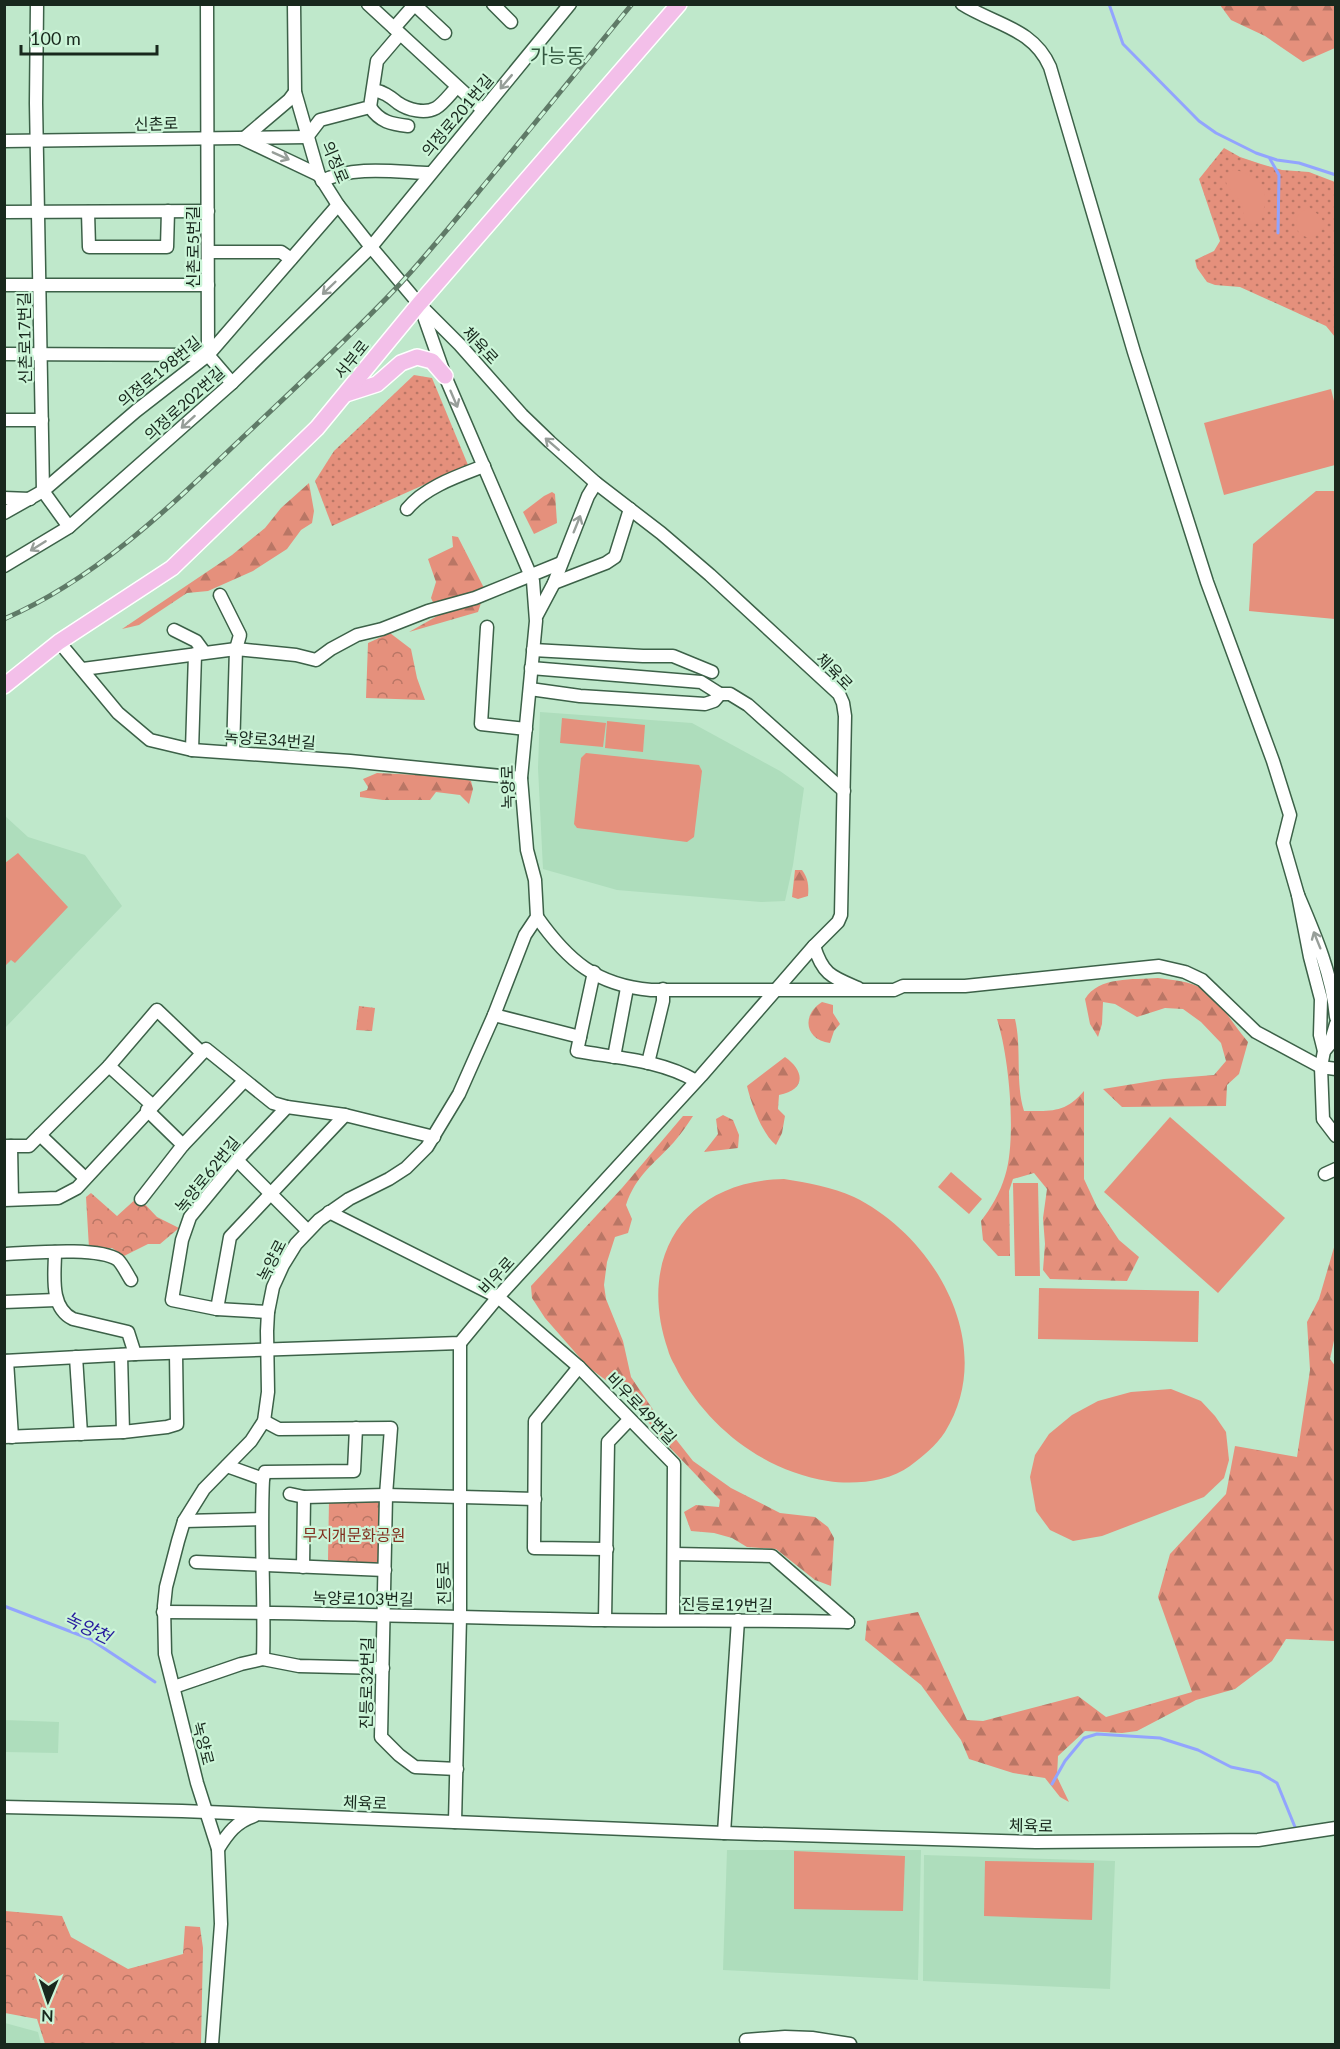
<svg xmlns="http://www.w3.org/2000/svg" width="1340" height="2049" font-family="Lato,'Noto Sans KR',sans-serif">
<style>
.built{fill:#aeddbc}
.grass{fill:url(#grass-dots)}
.forest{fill:url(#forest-firs)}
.park{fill:url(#park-crowns)}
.garden{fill:#e5907c}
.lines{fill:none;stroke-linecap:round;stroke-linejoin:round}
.stream{stroke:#92a4fe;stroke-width:3}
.minor-casing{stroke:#3c6148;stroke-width:15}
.major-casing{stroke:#fff;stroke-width:18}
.minor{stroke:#fff;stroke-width:12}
.major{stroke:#f3bfe9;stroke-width:15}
.rail-casing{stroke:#5f7a67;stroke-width:5}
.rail{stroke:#ccf5d8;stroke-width:3;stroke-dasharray:9;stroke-linecap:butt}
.oneway{stroke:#979e99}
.labels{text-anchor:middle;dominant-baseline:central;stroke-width:4.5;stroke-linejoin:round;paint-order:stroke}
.street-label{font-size:16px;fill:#18281d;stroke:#ccf5d8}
.park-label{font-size:16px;fill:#812f1e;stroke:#ccf5d8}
.water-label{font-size:18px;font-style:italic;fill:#271c9e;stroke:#ccf5d8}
.quarter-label{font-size:20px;fill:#345840;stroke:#ccf5d8}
</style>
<defs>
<pattern id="grass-dots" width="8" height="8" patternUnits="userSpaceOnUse" patternTransform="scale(1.5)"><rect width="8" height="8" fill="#e5907c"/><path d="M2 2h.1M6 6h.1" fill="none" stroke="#b97665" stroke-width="1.8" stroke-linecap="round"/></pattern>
<pattern id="forest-firs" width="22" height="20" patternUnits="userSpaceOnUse" patternTransform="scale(1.5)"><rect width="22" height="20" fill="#e5907c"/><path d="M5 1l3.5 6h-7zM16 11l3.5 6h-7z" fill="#b97665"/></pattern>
<pattern id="park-crowns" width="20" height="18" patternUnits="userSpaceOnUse" patternTransform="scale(1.5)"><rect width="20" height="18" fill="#e5907c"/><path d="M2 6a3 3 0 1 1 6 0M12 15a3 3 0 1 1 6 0" fill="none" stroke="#b97665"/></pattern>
</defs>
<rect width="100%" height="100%" fill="#bfe8cb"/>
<g class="built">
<path d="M540 712 692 723 780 771 804 788 793 865 785 901 761 902 617 890 543 869 538 768Z"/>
<path d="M5 816 28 837 85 855 122 906 5 1028Z"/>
<path d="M4 1720 59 1722 58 1753 5 1752Z"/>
<path d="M727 1850H921L918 1980 723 1970Z"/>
<path d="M924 1855 1115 1861 1110 1989 923 1981Z"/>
<path d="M5 2023 38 2032 41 2044H5Z"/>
</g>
<g class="grass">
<path d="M1224 148 1240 157 1261 164 1282 170 1309 172 1335 182V337L1326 326 1240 287 1215 285 1207 282 1197 268 1195 260 1214 251 1220 241 1199 179Z"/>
<path d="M414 375 432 378 468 465 332 526 315 481 334 451Z"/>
</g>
<g class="forest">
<path d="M1220 5H1335V48L1303 62 1265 36 1231 20Z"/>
<path d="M309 483 314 511 312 523 301 530 287 549 253 571 208 591 187 593 139 625 122 629 232 555 265 528 281 508Z"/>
<path d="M552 492 555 494 557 523 534 534 523 512 544 496Z"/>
<path d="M452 536 458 537 484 588 476 593 481 603 478 612 409 632 439 615 431 598 436 582 428 559 453 547Z"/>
<path d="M377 773 461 777 471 781 473 789 469 804 460 795 436 792 430 800H383L360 797V792L367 790 368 787 363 779Z"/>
<path d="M795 870H802C808 878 809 886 808 896L798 899 792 897Z"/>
<path d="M1158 978C1172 980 1190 981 1203 989 1220 1000 1234 1026 1248 1042L1239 1074 1227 1085 1226 1106 1122 1107 1103 1089 1164 1079 1214 1075 1226 1061 1221 1043 1201 1022 1183 1009 1165 1008 1137 1017 1115 1004 1103 1002 1102 1024 1098 1037 1090 1024 1085 999C1099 976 1133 980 1158 978Z"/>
<path d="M822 1002 833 1005V1013L840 1024 834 1031 830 1043C805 1040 801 1015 822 1002Z"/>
<path d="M997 1019H1015C1022 1049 1015 1081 1024 1111 1052 1111 1065 1113 1084 1091V1179L1097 1207 1119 1240 1139 1257 1127 1281 1050 1279 1043 1270 1045 1244 1043 1218 1047 1189 1034 1173 1013 1179 1009 1191 1010 1256H998L983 1240 981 1221C991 1208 1000 1193 1005 1176 1017 1139 1009 1056 997 1019Z"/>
<path d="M785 1057C805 1071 806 1090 779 1095L778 1109 785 1116 782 1133 776 1145C762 1134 751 1103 747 1086Z"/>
<path d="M723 1115 733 1120 739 1135 738 1148 704 1152 718 1134 716 1119Z"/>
<path d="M683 1116H693C687 1125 681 1134 674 1142 654 1164 636 1175 626 1205L632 1219 628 1233 615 1237 607 1262 604 1285 606 1299 623 1341 631 1377 656 1414 693 1461 731 1488 780 1513 815 1517 828 1527 834 1538 831 1586 815 1580 776 1549 747 1547 732 1538 714 1533 691 1531 684 1512 696 1505 719 1507 720 1500 656 1433 642 1413 618 1389 588 1367 545 1318 532 1298 531 1286 622 1188Z"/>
<path d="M1335 1244V1336L1330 1359 1336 1367 1335 1641 1286 1639 1272 1661 1235 1689 1196 1700 1137 1731 1122 1733 1085 1731 1058 1756 1057 1777 1069 1802 1060 1797 1045 1778 1013 1773 969 1759 961 1740 921 1685 865 1640 867 1621 918 1612 967 1720 983 1721 1078 1696 1106 1717 1192 1692 1158 1597 1170 1554 1226 1494 1235 1446 1297 1457 1310 1370 1307 1322 1319 1299Z"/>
</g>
<g class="park">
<path d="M390 633 411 649 417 678 425 700 366 698 368 643Z"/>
<path d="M359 1006 375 1008 372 1031 356 1030Z"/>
<path d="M91 1193 117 1216 138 1197 157 1217 179 1228 160 1244H148L124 1256 112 1248H89L86 1197Z"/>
<path d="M329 1500 379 1502V1561L374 1564 328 1560Z"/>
<path d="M5 1911 62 1916 71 1937 128 1969 183 1954 185 1926 200 1927 203 1948 201 2044H45L37 2019 5 2013Z"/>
</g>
<g class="garden">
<path d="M1236 170C1268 179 1269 193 1261 221 1240 234 1246 210 1240 201 1233 191 1226 189 1225 177L1229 172Z"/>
<path d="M1309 207 1321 217 1325 226 1318 234 1309 238 1299 234C1294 217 1295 216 1309 207Z"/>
<path d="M1331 389 1335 405V465L1224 495 1204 423Z"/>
<path d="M1316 491H1335V619L1249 611 1253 544Z"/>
<path d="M562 718 606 723 603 747 560 743Z"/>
<path d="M607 721 645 725 643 752 605 748Z"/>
<path d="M586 753 699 765 702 771 694 837 687 842 577 828 574 824 581 758Z"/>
<path d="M18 853 68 907 15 963 11 960 5 966V863Z"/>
<path d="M1170 1117 1285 1218 1218 1293 1104 1192Z"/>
<path d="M951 1172 982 1199 969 1214 938 1187Z"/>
<path d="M784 1179C808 1183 832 1187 854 1197 936 1237 998 1347 945 1432 936 1446 923 1456 910 1466 889 1482 853 1485 828 1481 764 1471 709 1428 678 1372 675 1365 670 1358 668 1350 636 1257 685 1181 784 1179Z"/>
<path d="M1013 1183H1038L1040 1276H1015Z"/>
<path d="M1039 1288 1199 1291 1198 1342 1038 1339Z"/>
<path d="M1171 1389 1201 1401 1215 1416 1226 1432 1229 1460 1224 1478 1204 1497 1102 1536 1073 1541 1050 1530 1036 1511 1030 1477 1035 1455 1049 1434 1072 1415 1098 1401 1131 1392Z"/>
<path d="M794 1851 905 1856 903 1911 794 1909Z"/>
<path d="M985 1861 1094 1863 1092 1920 984 1916Z"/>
</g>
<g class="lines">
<g class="stream">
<path d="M1109 4 1123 44 1199 121 1216 133 1256 153 1277 160 1299 163 1336 175"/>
<path d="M1270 159 1279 175 1278 233"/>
<path d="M4 1606 90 1639 155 1682"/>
<path d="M1052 1784 1065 1761 1084 1738 1097 1734 1160 1738 1198 1750 1231 1767 1260 1773 1277 1783 1295 1827"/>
</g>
<defs>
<g id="minor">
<path d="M37 4 36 103 43 491 69 527"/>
<path d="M207 4 208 355"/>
<path d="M368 4 483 110"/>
<path d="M493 4 511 22"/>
<path d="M962 4C995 25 1033 28 1050 67L1134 352 1207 582 1273 761 1290 815 1283 843 1298 895"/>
<path d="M415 5 445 33"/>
<path d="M394 28 415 4"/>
<path d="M373 90C384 92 389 96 398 103 408 110 425 114 436 108 443 104 451 93 457 87"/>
<path d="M295 92 289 100 243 139 319 175"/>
<path d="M370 107C380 122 391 124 408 126"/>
<path d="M307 137 320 120 370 107 377 61 400 34"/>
<path d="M4 141 307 137"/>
<path d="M322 181C354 165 396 172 430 173"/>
<path d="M4 212 208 211"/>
<path d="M88 212 89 247H167L168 211"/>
<path d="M208 252H281L291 259"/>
<path d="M4 285H208"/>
<path d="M4 354 208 355 232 383"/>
<path d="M4 420H42"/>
<path d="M4 498 30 499"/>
<path d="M407 509C425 487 458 476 484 466"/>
<path d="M4 513 43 491 136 411 208 355 338 205"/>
<path d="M4 566 69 527 232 383 371 247 570 4"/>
<path d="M554 583 606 563 615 557 630 509"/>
<path d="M220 595 240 635 236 649 233 752"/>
<path d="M537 615 554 583 588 496 596 483"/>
<path d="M487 627 481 724 526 729"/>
<path d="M174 630 196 641 204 652"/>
<path d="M59 642 118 713 150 740 192 750 350 761 521 778"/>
<path d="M533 650 643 656H673L712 672"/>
<path d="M83 669 236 649 296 655 316 660 331 649 357 635 382 629 428 611 475 598 561 563"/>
<path d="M530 689 580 696 705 704 714 701 720 694 701 682 531 668"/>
<path d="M720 694H730L748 705 844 791"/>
<path d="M192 750 195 654"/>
<path d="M537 917C568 961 596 985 651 990H894L903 986H965L1159 966 1185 972 1202 980 1256 1032 1321 1067 1336 1069"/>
<path d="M814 946C823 975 832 977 858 988"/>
<path d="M494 1015 580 1037 577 1051C617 1058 661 1060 696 1081"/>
<path d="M1336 1017C1332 974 1315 935 1298 895L1310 957 1321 999 1320 1035 1324 1051 1321 1067 1323 1119 1336 1136"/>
<path d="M580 1037 594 972"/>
<path d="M1324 1051 1330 1044 1336 1024"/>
<path d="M614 1057 627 988"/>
<path d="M648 1063 663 1001V989"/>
<path d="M109 1066 152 1105"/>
<path d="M147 1110 183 1145"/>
<path d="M40 1135 85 1178"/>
<path d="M4 1146H29L109 1066 157 1010 202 1053"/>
<path d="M11 1146 12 1199"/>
<path d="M237 1160 307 1230"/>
<path d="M1325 1174 1336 1169"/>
<path d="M141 1199 183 1145 244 1081"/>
<path d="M4 1200 58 1198 77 1188 206 1049 273 1103 287 1107 345 1115 434 1137"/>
<path d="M329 1212 498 1297 579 1367 674 1464 673 1619"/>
<path d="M55 1252C55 1274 49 1307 73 1319L128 1332 135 1354"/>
<path d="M4 1254C29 1253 99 1246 118 1260 123 1265 127 1274 131 1280"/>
<path d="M4 1302 56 1300"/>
<path d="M217 1309 230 1237 345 1115"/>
<path d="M268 1312 217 1309 172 1300 182 1240 190 1217 237 1160 287 1107"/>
<path d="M121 1355 123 1432"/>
<path d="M76 1357 81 1434"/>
<path d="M4 1361 135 1354 460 1343 498 1297 701 1076 814 946 838 922 841 915 845 716 843 703 839 694 710 575 661 533 596 483 550 442 522 415 460 345 419 304 371 247 338 205 319 175 314 158 295 92 294 4"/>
<path d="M7 1361 12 1437"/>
<path d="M579 1367 535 1421 534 1548 607 1549"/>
<path d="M264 1421 279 1429 391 1428 386 1495 381 1737 399 1755 415 1767 457 1769"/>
<path d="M4 1437 123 1432 167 1427 177 1424 176 1353"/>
<path d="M227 1466 263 1479 265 1472 354 1471 356 1428"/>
<path d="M263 1479C260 1539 265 1599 263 1659"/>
<path d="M290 1494 304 1497 386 1495 535 1499"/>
<path d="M184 1521 261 1519"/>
<path d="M674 1554 772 1556 848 1622"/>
<path d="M196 1562 385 1570"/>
<path d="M303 1567 304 1497"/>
<path d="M163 1612C310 1612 456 1618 603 1620 685 1621 766 1620 848 1622"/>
<path d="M605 1620 608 1442 629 1420"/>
<path d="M174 1687 241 1664 263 1659 299 1666 383 1668"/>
<path d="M4 1807 182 1811 724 1833 1036 1842 1258 1840 1336 1828"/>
<path d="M455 1822 460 1617V1343"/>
<path d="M724 1833 738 1620"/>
<path d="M218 1849C228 1833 236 1822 254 1816"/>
<path d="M746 2040 785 2037 812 2038 850 2044"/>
<path d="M212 2044 221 1924 218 1849 197 1783 165 1654 164 1606 166 1587 178 1541 184 1521 204 1489 251 1441 264 1421 268 1392 267 1331 268 1312 273 1287 283 1265 296 1244 319 1220 349 1199 389 1179 406 1168 427 1147 459 1094 494 1015 525 935 537 917 535 880 527 850 521 778 536 621 533 581 445 376 421 308"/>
</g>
<g id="major">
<path d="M346 394 377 384 401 363 417 357 432 361 445 376"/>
<path d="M4 686 59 642 172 568 317 428 419 304 679 4"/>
</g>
</defs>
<use href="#minor" class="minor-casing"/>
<use href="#major" class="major-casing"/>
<use href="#minor" class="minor"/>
<use href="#major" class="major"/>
<defs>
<path id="rail" d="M4 619C96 579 170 507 241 439 295 388 349 338 400 284 436 245 469 203 503 162 546 110 589 57 632 4"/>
</defs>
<use href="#rail" class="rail-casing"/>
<use href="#rail" class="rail"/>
</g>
<defs><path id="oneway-shaft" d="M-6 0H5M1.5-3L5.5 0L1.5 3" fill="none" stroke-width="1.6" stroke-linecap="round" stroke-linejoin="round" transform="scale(1.5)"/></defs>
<g class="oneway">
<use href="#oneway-shaft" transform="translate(506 82) rotate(130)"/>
<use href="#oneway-shaft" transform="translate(281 156) rotate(24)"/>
<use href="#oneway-shaft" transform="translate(329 288) rotate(136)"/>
<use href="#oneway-shaft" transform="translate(454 399) rotate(67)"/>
<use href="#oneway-shaft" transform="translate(188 422) rotate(138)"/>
<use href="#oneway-shaft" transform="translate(552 444) rotate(-139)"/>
<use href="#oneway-shaft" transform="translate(577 524) rotate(-68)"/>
<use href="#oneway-shaft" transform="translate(38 546) rotate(148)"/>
<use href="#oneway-shaft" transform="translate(1317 940) rotate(-112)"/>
</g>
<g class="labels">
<g class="street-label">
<text transform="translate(457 115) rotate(-50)">의정로201번길</text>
<text transform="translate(156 123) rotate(-1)">신촌로</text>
<text transform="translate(336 162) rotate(67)">의정로</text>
<text transform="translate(192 247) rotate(-90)">신촌로5번길</text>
<text transform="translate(24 338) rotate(-91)">신촌로17번길</text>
<text transform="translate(481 345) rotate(47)">체육로</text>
<text transform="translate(351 359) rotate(-51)">서부로</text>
<text transform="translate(159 371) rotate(-39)">의정로198번길</text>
<text transform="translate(184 403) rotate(-42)">의정로202번길</text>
<text transform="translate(835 671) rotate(46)">체육로</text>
<text transform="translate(270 739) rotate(4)">녹양로34번길</text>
<text transform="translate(507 787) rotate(-91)">녹양로</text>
<text transform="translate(207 1174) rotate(-51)">녹양로62번길</text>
<text transform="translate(271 1260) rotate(-63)">녹양로</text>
<text transform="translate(496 1275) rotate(-48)">비우로</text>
<text transform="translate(642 1408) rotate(46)">비우로49번길</text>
<text transform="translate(443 1583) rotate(-91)">진등로</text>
<text transform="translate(363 1598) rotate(1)">녹양로103번길</text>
<text transform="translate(727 1604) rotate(1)">진등로19번길</text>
<text transform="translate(366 1683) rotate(-89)">진등로32번길</text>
<text transform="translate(204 1743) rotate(76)">녹양로</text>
<text transform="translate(365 1802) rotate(2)">체육로</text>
<text transform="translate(1031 1825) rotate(1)">체육로</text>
</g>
<g class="park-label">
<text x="354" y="1534">무지개문화공원</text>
</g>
<g class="water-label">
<text transform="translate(88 1627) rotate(26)">녹양천</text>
</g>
<g class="quarter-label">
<text x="557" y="55">가능동</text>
</g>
</g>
<rect width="1340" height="2049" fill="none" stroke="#18281d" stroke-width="12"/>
<g transform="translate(48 2001) rotate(182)" stroke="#ccf5d8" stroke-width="4.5" paint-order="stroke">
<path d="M0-4.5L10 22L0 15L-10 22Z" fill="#18281d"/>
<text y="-9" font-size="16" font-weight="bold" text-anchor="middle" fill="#18281d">N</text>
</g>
<path d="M21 45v9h136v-9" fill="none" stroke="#18281d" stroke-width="3"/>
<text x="30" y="45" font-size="18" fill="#18281d" stroke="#ccf5d8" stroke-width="4.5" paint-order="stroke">100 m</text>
</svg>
